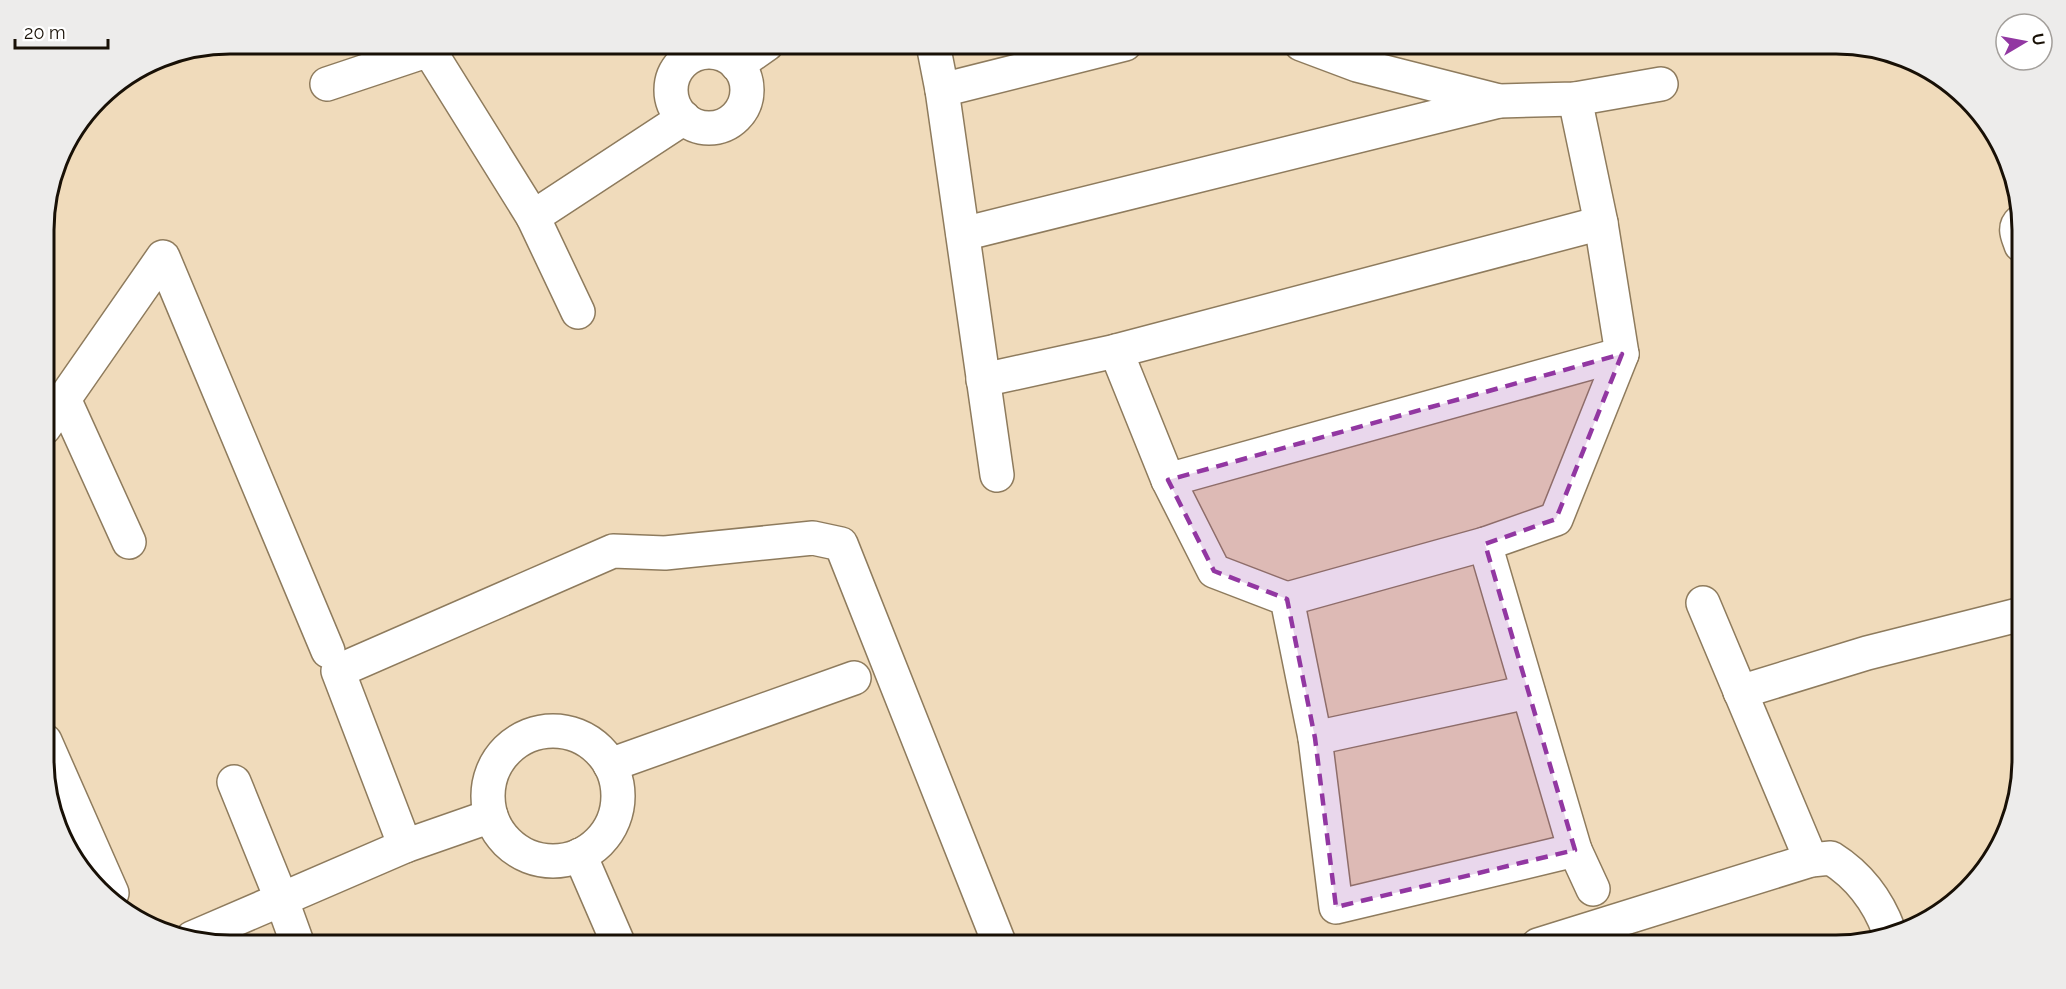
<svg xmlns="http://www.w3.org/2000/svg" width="2066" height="989" font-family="Raleway,sans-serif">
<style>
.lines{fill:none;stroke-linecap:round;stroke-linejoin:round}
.minor-casing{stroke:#8e7b5d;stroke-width:36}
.minor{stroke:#fff;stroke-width:33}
.marked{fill:#9237a2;fill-opacity:0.2;stroke:#9237a2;stroke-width:4.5;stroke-dasharray:12 8;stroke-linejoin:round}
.rim{fill:none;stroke:#181006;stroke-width:3}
</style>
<rect width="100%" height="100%" fill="#f0dbbb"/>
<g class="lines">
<defs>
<g id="minor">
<path d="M933 44 942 90 997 475"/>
<path d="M1301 44 1357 65 1499 101 1575 99 1661 84"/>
<circle cx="709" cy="90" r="38"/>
<path d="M737 65 767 44"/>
<path d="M327 84 429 50 533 217"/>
<path d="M942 90 1125 44"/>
<path d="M2021 221C2013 228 2018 236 2021 245"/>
<path d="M963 234 1499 101"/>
<path d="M578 312 533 217 684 118"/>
<path d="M1116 351 1168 480 1214 571 1287 599 1315 738 1336 907 1575 850 1485 544"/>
<path d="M983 380 1116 351 1601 223"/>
<path d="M65 401 129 542"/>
<path d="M44 428 163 257 328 651"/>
<path d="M1168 480 1622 354"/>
<path d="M1287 599 1485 544 1556 519 1622 354 1601 223 1575 99"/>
<path d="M1703 603 1811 860"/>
<path d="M1740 692 1867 653 2022 614"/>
<circle cx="553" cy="796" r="65"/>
<path d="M1315 738 1528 692"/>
<path d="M45 741 112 893"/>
<path d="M610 765 854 678"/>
<path d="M234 782 281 898 298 945"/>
<path d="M405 846 491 816"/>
<path d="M1575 850 1593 889"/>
<path d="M580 855 619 945"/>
<path d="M192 938 405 846 338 671 613 551 665 553 813 538 841 544 1000 945"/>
<path d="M1538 945 1811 860 1831 858C1858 875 1878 901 1889 931"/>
</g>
</defs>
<use href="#minor" class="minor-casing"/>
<use href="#minor" class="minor"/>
</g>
<path class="marked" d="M1622 354 1556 519 1485 544 1575 850 1336 907 1315 738 1287 599 1214 571 1168 480Z"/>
<path d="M0 0H2066V989H0ZM230 54H1836A176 176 0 0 1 2012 230V759A176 176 0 0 1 1836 935H230A176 176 0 0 1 54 759V230A176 176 0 0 1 230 54Z" fill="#edeceb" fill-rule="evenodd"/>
<path class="rim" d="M230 54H1836A176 176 0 0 1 2012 230V759A176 176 0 0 1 1836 935H230A176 176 0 0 1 54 759V230A176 176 0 0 1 230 54Z"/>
<g transform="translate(2024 42) rotate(80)"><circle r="28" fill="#ffffff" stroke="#a39f9b" stroke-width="1.5"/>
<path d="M0-4.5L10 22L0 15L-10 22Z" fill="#9237a2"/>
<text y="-9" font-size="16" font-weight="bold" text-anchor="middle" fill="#181006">U</text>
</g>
<path d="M15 39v9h93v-9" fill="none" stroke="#181006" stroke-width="3"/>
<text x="24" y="39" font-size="18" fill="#181006" stroke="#ffffff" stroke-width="4.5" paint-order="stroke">20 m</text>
</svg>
